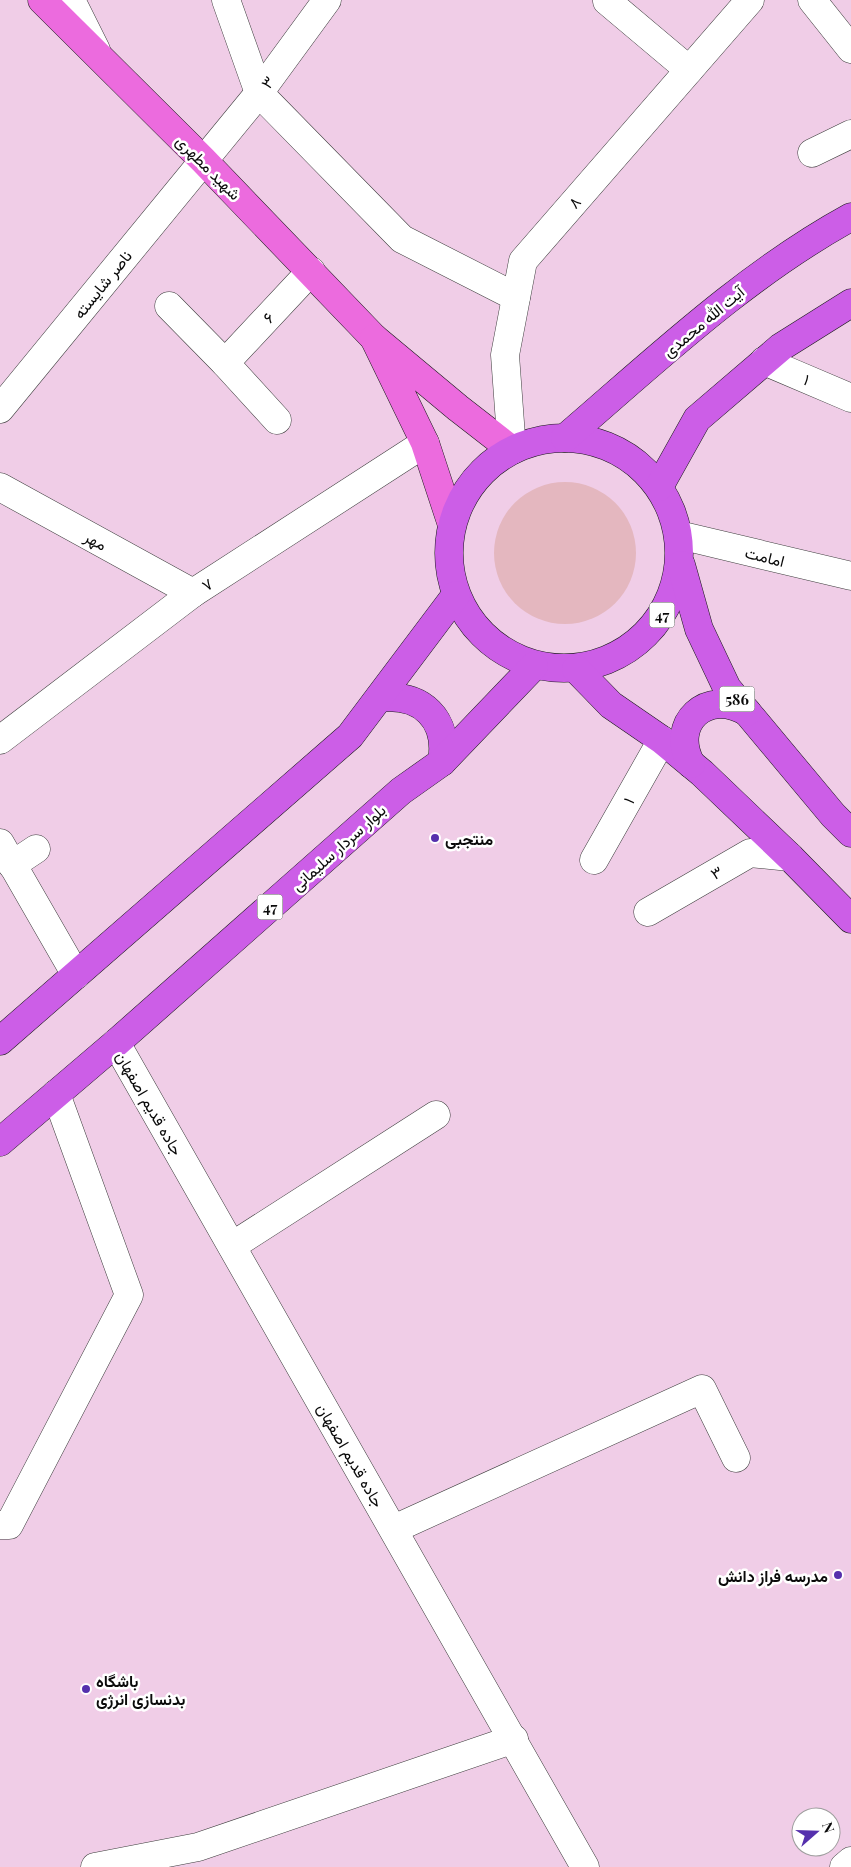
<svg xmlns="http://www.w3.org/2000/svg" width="851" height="1867" font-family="'Playfair Display',Vazirmatn,serif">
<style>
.farmland{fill:#f0cde7;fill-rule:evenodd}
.green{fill:#e4b7bf}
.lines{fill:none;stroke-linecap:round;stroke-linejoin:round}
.minor-casing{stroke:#3d3d3d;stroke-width:29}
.major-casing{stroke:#1b1b1b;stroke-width:29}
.highway-casing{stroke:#1b1b1b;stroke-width:29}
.minor{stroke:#fff;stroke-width:28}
.major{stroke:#ec6bde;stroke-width:28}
.highway{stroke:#cc5ee7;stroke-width:28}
.poi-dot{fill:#5530ad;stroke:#fff;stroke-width:2}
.labels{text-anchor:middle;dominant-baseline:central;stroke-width:5;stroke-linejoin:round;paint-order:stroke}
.shield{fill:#fff;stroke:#545454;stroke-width:1}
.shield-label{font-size:15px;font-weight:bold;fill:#0a0a0a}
.street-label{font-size:16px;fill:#0a0a0a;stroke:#fff}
.poi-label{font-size:16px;font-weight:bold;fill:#0a0a0a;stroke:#fff;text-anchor:start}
</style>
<rect width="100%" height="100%" fill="#fdeafa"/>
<path class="farmland" d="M0 0H851V1867H0ZM801 1817H831V1847H801Z"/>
<circle class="green" cx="565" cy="553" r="71"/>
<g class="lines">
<defs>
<g id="minor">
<path d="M71 0 96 50"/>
<path d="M226 0 259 93 402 239 516 297"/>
<path d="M812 0 851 49"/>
<path d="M607 1 689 70"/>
<path d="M812 153 851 134"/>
<path d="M169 306 225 363 277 420"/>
<path d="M764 361 851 398"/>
<path d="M225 363 311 271"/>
<path d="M0 409 259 93 327 0"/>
<path d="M512 450 505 355 523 261 750 0"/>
<path d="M0 487 193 593"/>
<path d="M679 535 851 576"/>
<path d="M0 740 193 593 425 443"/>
<path d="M0 843 76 975"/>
<path d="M594 860 662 740"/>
<path d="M12 865 36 849"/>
<path d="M648 912 750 853 790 857"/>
<path d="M116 1043 585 1867"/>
<path d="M232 1246 436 1115"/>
<path d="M0 1525H9L129 1295 56 1094"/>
<path d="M394 1529 702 1389 736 1458"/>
<path d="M95 1867 198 1847 514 1739"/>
<path d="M844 1867 851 1861"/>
</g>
<g id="major">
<path d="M42 0 203 160 374 338"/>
<path d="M452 525 425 443 374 338 458 408 512 450"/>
</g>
<g id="highway">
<circle cx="564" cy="553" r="115"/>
<path d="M565 438C656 360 745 275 851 217"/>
<path d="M659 487 697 419 781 347 851 303"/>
<path d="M681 565 699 629 727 688 833 815 851 833"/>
<path d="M576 669 611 705 662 740 702 773 790 857 851 919"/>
<path d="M379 698C422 693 449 719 442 762"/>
<path d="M691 764C669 723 707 688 747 712"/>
<path d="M0 1041 350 736 456 595"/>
<path d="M0 1142 116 1043 401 791 442 762 534 666"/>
</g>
</defs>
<use href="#minor" class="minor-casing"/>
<use href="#major" class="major-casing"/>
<use href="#highway" class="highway-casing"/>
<use href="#minor" class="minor"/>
<use href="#major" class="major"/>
<use href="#highway" class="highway"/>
</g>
<g class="poi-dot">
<circle cx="435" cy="838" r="5"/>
<circle cx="838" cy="1575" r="5"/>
<circle cx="86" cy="1689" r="5"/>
</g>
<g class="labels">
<g class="shield">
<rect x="649.5" y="602.5" width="25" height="25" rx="4"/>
<rect x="719.5" y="686.5" width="35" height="25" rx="4"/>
<rect x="257.5" y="894.5" width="25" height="25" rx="4"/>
</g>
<g class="shield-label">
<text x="662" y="615">47</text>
<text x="737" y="699">586</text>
<text x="270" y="907">47</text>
</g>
<g class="street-label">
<text transform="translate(267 82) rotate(-54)">۳</text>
<text transform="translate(209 167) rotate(45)">شهید مطهری</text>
<text transform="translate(574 202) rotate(-49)">۸</text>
<text transform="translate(102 284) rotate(-51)">ناصر شایسته</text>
<text transform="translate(268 317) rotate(-47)">۶</text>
<text transform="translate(703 321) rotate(-40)">آیت الله محمدی</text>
<text transform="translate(807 379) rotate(23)">۱</text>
<text transform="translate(96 540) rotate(29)">مهر</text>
<text transform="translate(765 556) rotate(14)">امامت</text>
<text transform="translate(207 584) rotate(-33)">۷</text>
<text transform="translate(628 800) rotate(-61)">۱</text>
<text transform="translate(338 847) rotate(-42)">بلوار سردار سلیمانی</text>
<text transform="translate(716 872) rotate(-30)">۳</text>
<text transform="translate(150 1103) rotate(60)">جاده قدیم اصفهان</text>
<text transform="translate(351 1455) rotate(60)">جاده قدیم اصفهان</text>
</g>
<g class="poi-label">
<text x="445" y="838">منتجبی</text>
<text x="828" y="1575" text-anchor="end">مدرسه فراز دانش</text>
<text x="96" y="1680">باشگاه<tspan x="96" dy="18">بدنسازی انرژی</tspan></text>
</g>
</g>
<g transform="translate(816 1832) rotate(70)"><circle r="24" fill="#ffffff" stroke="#9d9d9d"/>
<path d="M0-4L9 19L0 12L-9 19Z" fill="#5530ad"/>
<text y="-8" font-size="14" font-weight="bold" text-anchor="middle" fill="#0a0a0a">N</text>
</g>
</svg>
